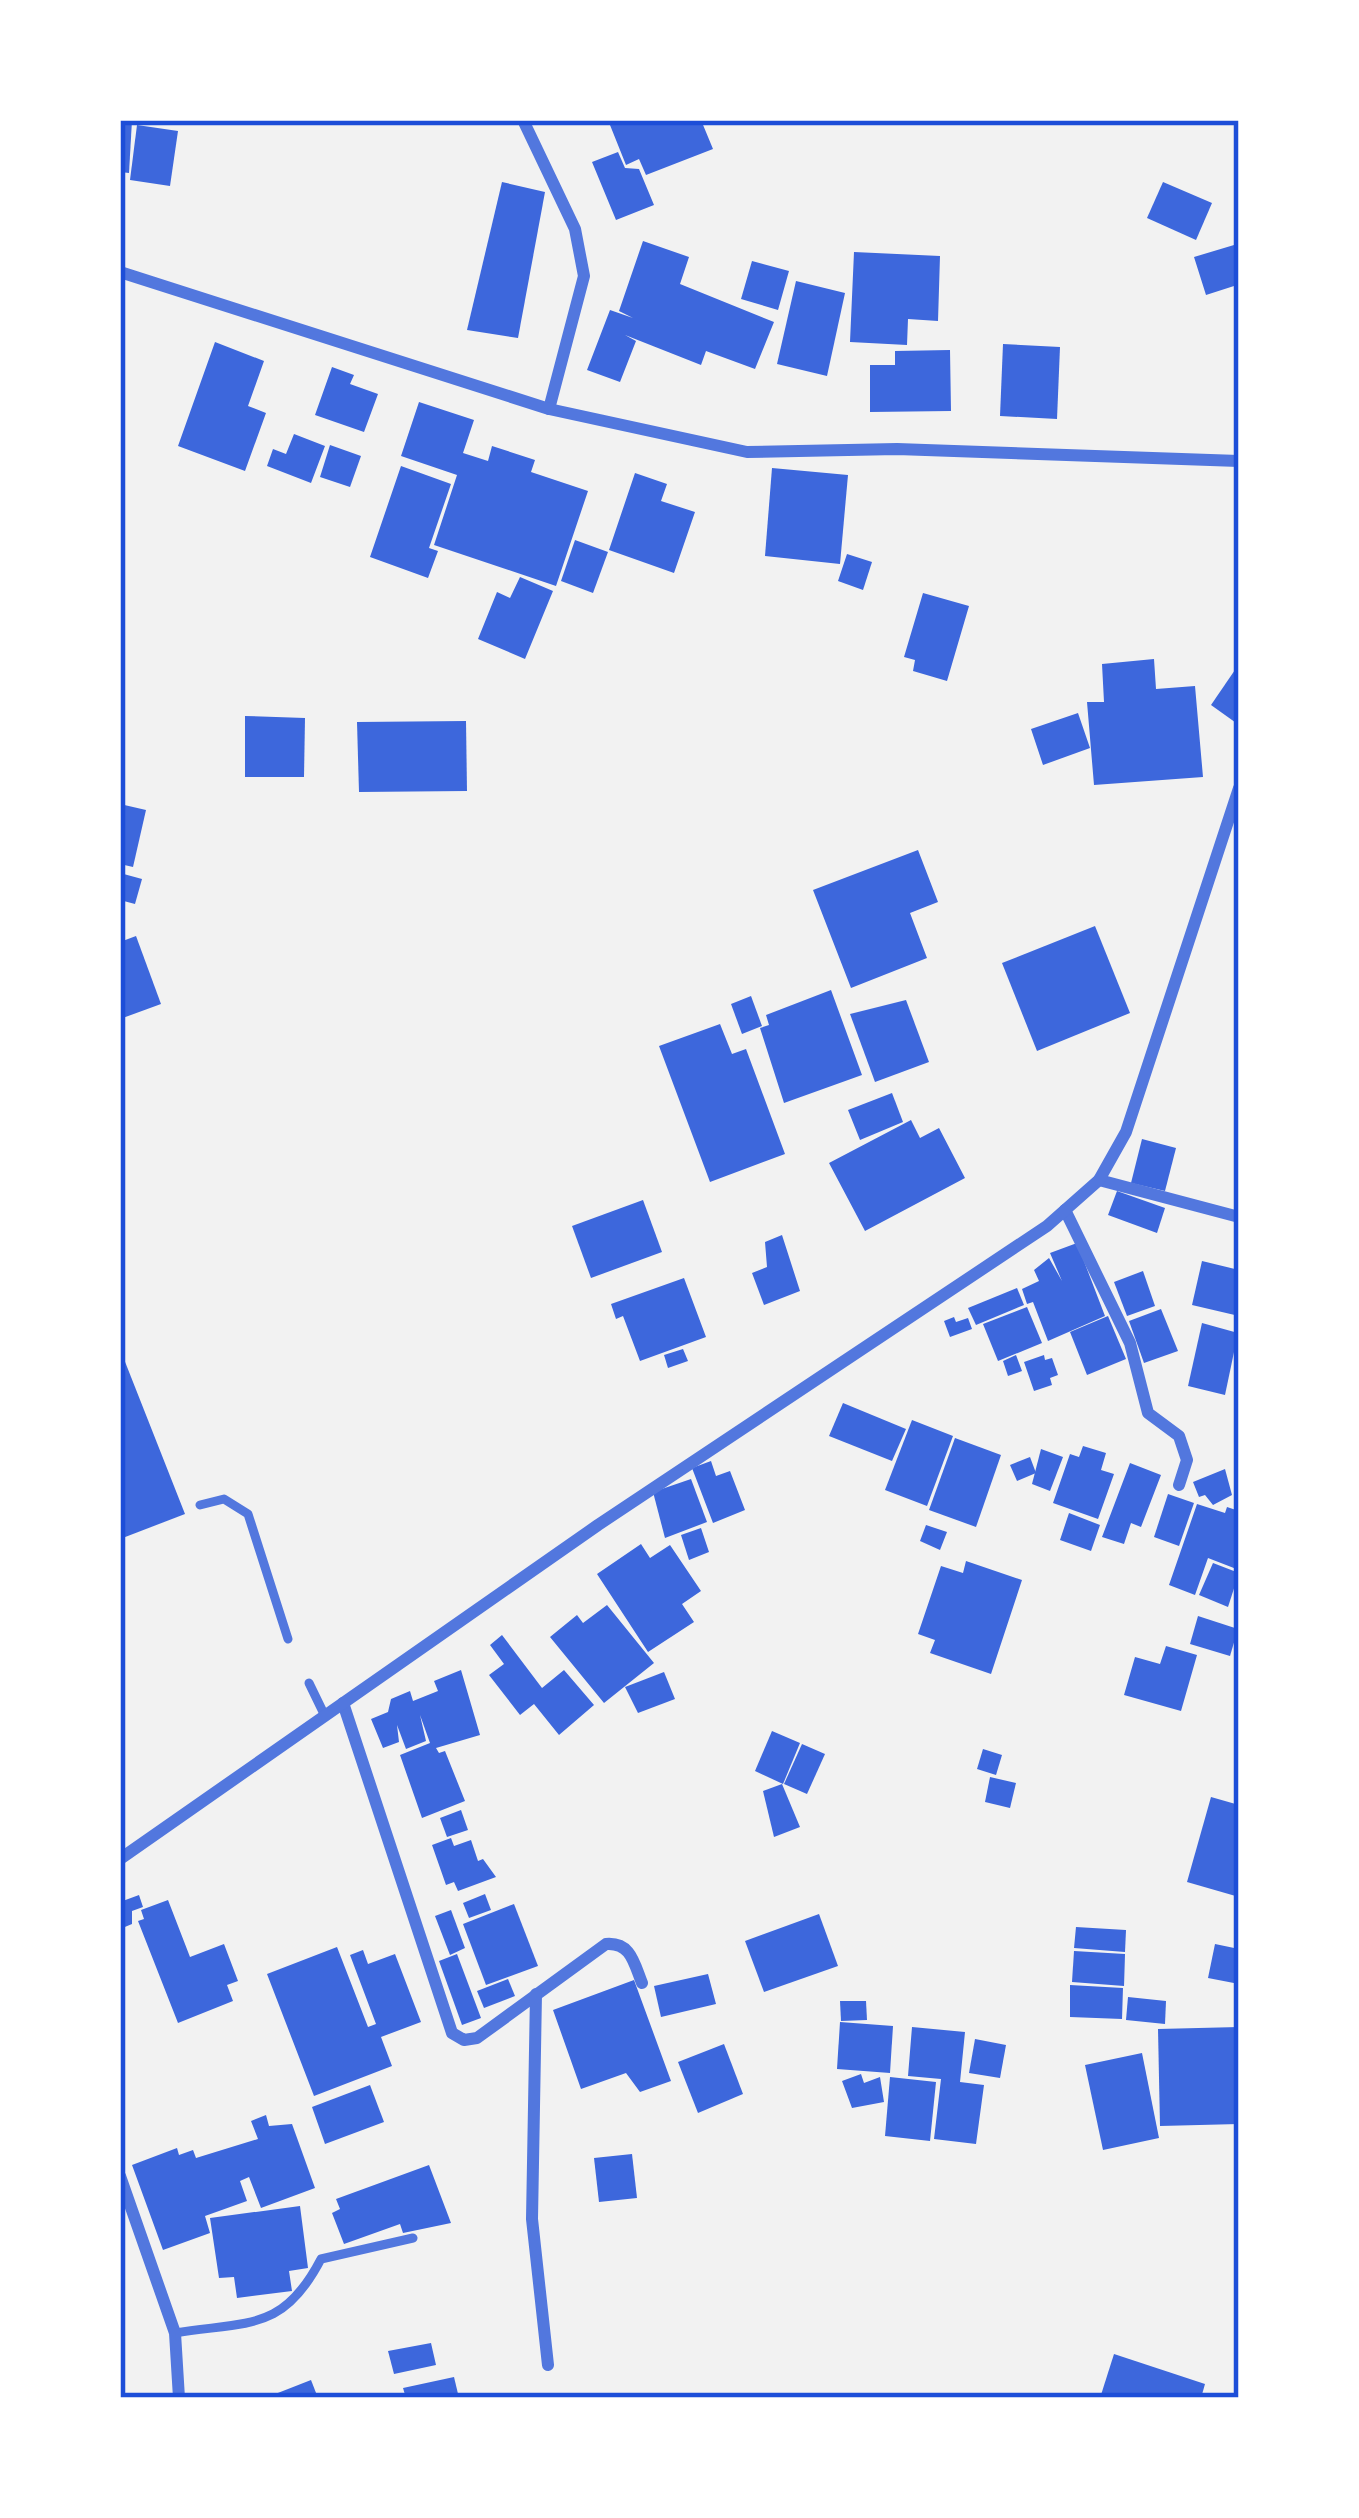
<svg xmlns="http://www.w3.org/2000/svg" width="1359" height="2518" font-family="'Roboto Serif',serif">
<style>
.building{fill:#3d67dc}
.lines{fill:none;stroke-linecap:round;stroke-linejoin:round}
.service{stroke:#5277de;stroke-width:9}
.minor{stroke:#5277de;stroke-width:12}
.neatline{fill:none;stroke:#1d4ed8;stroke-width:4.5}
</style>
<rect width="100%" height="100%" fill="#f2f2f2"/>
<g class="building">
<path d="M120 120H132L129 173 120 172Z"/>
<path d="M608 120H701L713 149 646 175 639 159 626 165Z"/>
<path d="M137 125 178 131 170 186 130 180Z"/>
<path d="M618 152 625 168 639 169 654 205 616 220 592 162Z"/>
<path d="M502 182 545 192 518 338 467 330Z"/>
<path d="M1163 182 1212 203 1196 240 1147 218Z"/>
<path d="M643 241 689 257 680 284 774 322 755 369 706 351 701 365 625 335 636 341 620 382 587 370 610 310 633 318 619 311Z"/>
<path d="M1234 245 1239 300 1234 286 1206 295 1194 257Z"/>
<path d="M854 252 940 256 938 321 908 319 907 345 850 342Z"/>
<path d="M752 261 789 271 778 310 741 299Z"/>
<path d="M796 281 845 293 827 376 777 364Z"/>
<path d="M215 342 264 361 248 406 266 413 245 471 178 446Z"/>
<path d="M1003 344 1060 347 1057 419 1000 416Z"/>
<path d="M950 350 951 411 870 412V365H895V351Z"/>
<path d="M332 367 354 375 350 384 378 394 364 432 315 415Z"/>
<path d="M419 402 474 420 463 453 488 461 492 446 535 460 531 472 588 491 556 586 434 545 457 475 401 456Z"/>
<path d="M294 434 325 446 311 483 267 466 273 449 286 454Z"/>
<path d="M330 445 361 456 350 487 320 477Z"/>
<path d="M401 466 451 484 429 548 438 551 428 578 370 557Z"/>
<path d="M772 468 848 475 840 564 765 556Z"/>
<path d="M635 473 667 484 661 501 695 512 674 573 609 550Z"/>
<path d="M575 540 608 552 593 593 561 581Z"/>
<path d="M847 554 872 562 863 590 838 581Z"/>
<path d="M520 577 553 591 525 659 478 639 497 592 510 598Z"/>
<path d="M923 593 969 606 947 681 913 671 915 660 904 657Z"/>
<path d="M1154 659 1156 689 1195 686 1203 777 1094 785 1087 702H1104L1102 664Z"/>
<path d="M1239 664V725L1211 705Z"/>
<path d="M1078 713 1090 748 1043 765 1031 729Z"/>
<path d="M245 716 305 718 304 777H245Z"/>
<path d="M466 721 467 791 359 792 357 722Z"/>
<path d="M120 804 146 810 133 867 120 864Z"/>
<path d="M918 850 938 902 910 913 927 958 851 988 813 890Z"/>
<path d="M120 873 142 879 135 904 120 900Z"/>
<path d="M1095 926 1130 1013 1037 1051 1002 963Z"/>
<path d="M136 936 161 1004 120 1019V942Z"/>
<path d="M831 990 862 1075 784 1103 760 1028 769 1025 766 1015Z"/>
<path d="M751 996 762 1026 742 1034 731 1004Z"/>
<path d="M906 1000 929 1062 875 1082 850 1014Z"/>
<path d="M720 1024 732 1054 746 1049 785 1154 710 1182 659 1046Z"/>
<path d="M892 1093 903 1122 860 1140 848 1110Z"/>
<path d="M911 1120 920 1138 939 1128 965 1178 865 1231 829 1163Z"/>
<path d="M1142 1139 1176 1148 1165 1191 1131 1183Z"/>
<path d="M1117 1191 1165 1208 1157 1233 1108 1215Z"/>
<path d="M643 1200 662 1252 591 1278 572 1226Z"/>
<path d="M782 1235 800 1291 764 1305 752 1273 767 1267 765 1242Z"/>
<path d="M1077 1243 1105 1316 1048 1341 1033 1302 1027 1304 1022 1289 1039 1281 1034 1270 1049 1258 1062 1281 1050 1253Z"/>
<path d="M1202 1261 1239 1270V1316L1192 1305Z"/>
<path d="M1143 1271 1155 1306 1127 1316 1114 1282Z"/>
<path d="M684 1278 706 1337 640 1361 623 1316 616 1319 611 1304Z"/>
<path d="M1017 1288 1024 1305 976 1325 968 1308Z"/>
<path d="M1027 1307 1042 1343 998 1361 983 1324Z"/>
<path d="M1161 1309 1178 1351 1144 1363 1129 1321Z"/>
<path d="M1108 1316 1126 1359 1087 1375 1070 1332Z"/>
<path d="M954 1317 956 1322 968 1318 972 1329 950 1337 944 1321Z"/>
<path d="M1202 1323 1238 1333 1225 1395 1188 1386Z"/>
<path d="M120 1349 185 1514 120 1539Z"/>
<path d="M683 1349 688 1361 668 1368 664 1355Z"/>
<path d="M1016 1355 1022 1371 1008 1376 1003 1361Z"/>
<path d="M1044 1355 1045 1360 1052 1358 1058 1375 1050 1378 1052 1385 1034 1391 1024 1362Z"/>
<path d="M843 1403 906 1429 892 1461 829 1436Z"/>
<path d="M912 1420 953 1436 927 1506 885 1490Z"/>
<path d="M955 1438 1001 1455 976 1527 929 1510Z"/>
<path d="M1083 1446 1106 1453 1101 1470 1114 1474 1098 1519 1053 1503 1070 1454 1079 1457Z"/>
<path d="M1041 1449 1063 1457 1050 1491 1032 1484Z"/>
<path d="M1030 1457 1036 1473 1017 1481 1010 1465Z"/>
<path d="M711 1461 716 1476 730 1471 745 1510 713 1523 692 1468Z"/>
<path d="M1130 1463 1161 1475 1141 1527 1131 1523 1124 1544 1102 1537Z"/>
<path d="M1225 1469 1232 1495 1213 1505 1205 1495 1199 1497 1193 1482Z"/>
<path d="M691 1479 707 1522 665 1538 653 1492Z"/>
<path d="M1168 1494 1194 1503 1179 1546 1154 1537Z"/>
<path d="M1197 1504 1225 1513 1227 1507 1239 1511V1570L1208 1558 1195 1595 1169 1585Z"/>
<path d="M1069 1513 1100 1525 1091 1551 1060 1540Z"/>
<path d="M926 1525 947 1532 940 1550 920 1541Z"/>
<path d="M701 1528 709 1552 689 1560 681 1535Z"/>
<path d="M641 1544 650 1558 670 1545 701 1591 682 1604 694 1622 648 1652 597 1574Z"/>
<path d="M966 1561 1022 1580 991 1674 930 1653 935 1640 918 1634 941 1566 963 1573Z"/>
<path d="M1213 1563 1239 1573 1228 1607 1199 1595Z"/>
<path d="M607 1605 654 1663 604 1703 550 1637 577 1615 583 1623Z"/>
<path d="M1198 1616 1238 1629 1230 1656 1190 1644Z"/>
<path d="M502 1635 542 1688 564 1670 594 1705 559 1735 534 1704 520 1715 489 1675 504 1664 490 1645Z"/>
<path d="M1166 1646 1197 1655 1181 1711 1124 1695 1135 1657 1160 1664Z"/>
<path d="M461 1670 480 1735 436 1748 439 1753 445 1751 465 1801 422 1818 400 1755 430 1743 420 1715 426 1741 406 1749 397 1725 399 1742 383 1748 371 1719 388 1712 391 1699 410 1691 413 1701 438 1691 434 1681Z"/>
<path d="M664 1672 675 1699 638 1713 625 1687Z"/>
<path d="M772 1731 800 1743 783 1784 755 1771Z"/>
<path d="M802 1744 825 1754 807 1794 784 1784Z"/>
<path d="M983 1749 1002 1755 996 1775 977 1769Z"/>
<path d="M990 1777 1016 1783 1010 1808 985 1802Z"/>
<path d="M782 1784 800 1827 774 1837 763 1791Z"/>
<path d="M1211 1797 1239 1805V1897L1187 1882Z"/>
<path d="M461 1810 468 1830 447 1837 440 1818Z"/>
<path d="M451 1838 454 1846 471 1840 478 1861 483 1859 496 1877 458 1891 454 1882 446 1885 432 1845Z"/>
<path d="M485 1894 491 1910 469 1918 463 1903Z"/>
<path d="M139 1895 143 1907 132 1911V1924L120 1929V1902Z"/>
<path d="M168 1900 190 1957 224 1944 238 1981 227 1985 233 2001 178 2023 138 1921 144 1919 141 1910Z"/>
<path d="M514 1904 538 1966 486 1985 463 1924Z"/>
<path d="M451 1910 465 1948 450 1955 435 1916Z"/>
<path d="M819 1914 838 1966 764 1992 745 1941Z"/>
<path d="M1076 1927 1126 1930 1125 1952 1074 1948Z"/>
<path d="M1215 1944 1239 1949V1984L1208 1978Z"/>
<path d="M337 1947 368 2027 376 2024 350 1955 363 1950 368 1964 395 1954 421 2022 381 2037 392 2066 314 2096 267 1974Z"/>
<path d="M1074 1951 1125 1954 1124 1986 1072 1982Z"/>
<path d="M457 1954 481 2018 462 2025 439 1961Z"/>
<path d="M708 1974 716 2004 661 2017 654 1986Z"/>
<path d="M508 1979 515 1996 484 2008 477 1991Z"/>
<path d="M634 1980 671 2081 640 2092 626 2073 581 2089 553 2010Z"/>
<path d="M1070 1985 1123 1988 1122 2019 1070 2017Z"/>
<path d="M1128 1997 1166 2001 1165 2024 1126 2020Z"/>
<path d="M840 2001H866L867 2020 841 2021Z"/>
<path d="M840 2022 893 2026 890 2073 837 2069Z"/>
<path d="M912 2027 965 2032 960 2082 984 2085 976 2144 934 2139 941 2079 908 2076Z"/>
<path d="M1239 2027V2124L1160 2126 1158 2029Z"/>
<path d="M975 2039 1006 2045 1000 2078 969 2073Z"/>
<path d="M724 2044 743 2094 698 2113 678 2062Z"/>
<path d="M1142 2053 1159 2138 1103 2150 1085 2065Z"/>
<path d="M861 2074 864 2083 880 2077 884 2102 852 2108 842 2081Z"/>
<path d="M890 2077 936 2082 930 2141 885 2136Z"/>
<path d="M370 2085 384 2122 325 2144 312 2107Z"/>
<path d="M266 2115 269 2126 292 2124 315 2188 261 2208 249 2177 240 2181 247 2201 205 2216 210 2233 163 2250 132 2165 177 2148 179 2155 193 2150 196 2158 258 2139 251 2121Z"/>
<path d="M632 2154 637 2198 599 2202 594 2158Z"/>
<path d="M429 2165 451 2223 403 2233 400 2224 344 2244 332 2213 340 2209 336 2199Z"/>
<path d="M300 2206 308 2268 289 2271 292 2291 237 2298 234 2277 219 2278 210 2218Z"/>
<path d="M431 2343 436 2365 394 2374 388 2351Z"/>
<path d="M1114 2354 1205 2384 1201 2398H1100Z"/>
<path d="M454 2377 459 2398H406L403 2388Z"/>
<path d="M311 2380 318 2398H265Z"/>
</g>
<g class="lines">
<g class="service">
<path d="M200 1505 224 1499 248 1514 288 1639"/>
<path d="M309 1683 325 1716"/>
<path d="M175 2333C249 2321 283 2332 321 2259L413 2238"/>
</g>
<g class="minor">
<path d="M523 120 575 229 584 276 549 409"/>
<path d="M120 272 549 409 747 452 897 449 1239 461"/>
<path d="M1099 1180 1239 1217"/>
<path d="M1065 1210 1130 1343 1148 1413 1179 1436 1187 1460 1179 1485"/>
<path d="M343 1703 452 2033 464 2040 477 2038 606 1944C631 1942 634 1963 642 1983"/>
<path d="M120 1859 598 1525 1047 1226 1099 1180 1126 1132 1239 788"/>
<path d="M536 1994 532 2219 548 2365"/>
<path d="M120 2176 175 2333 179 2398"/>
</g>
</g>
<rect width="1359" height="2518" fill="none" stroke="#ffffff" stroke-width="246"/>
<rect x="123" y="123" width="1113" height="2272" class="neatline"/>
</svg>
